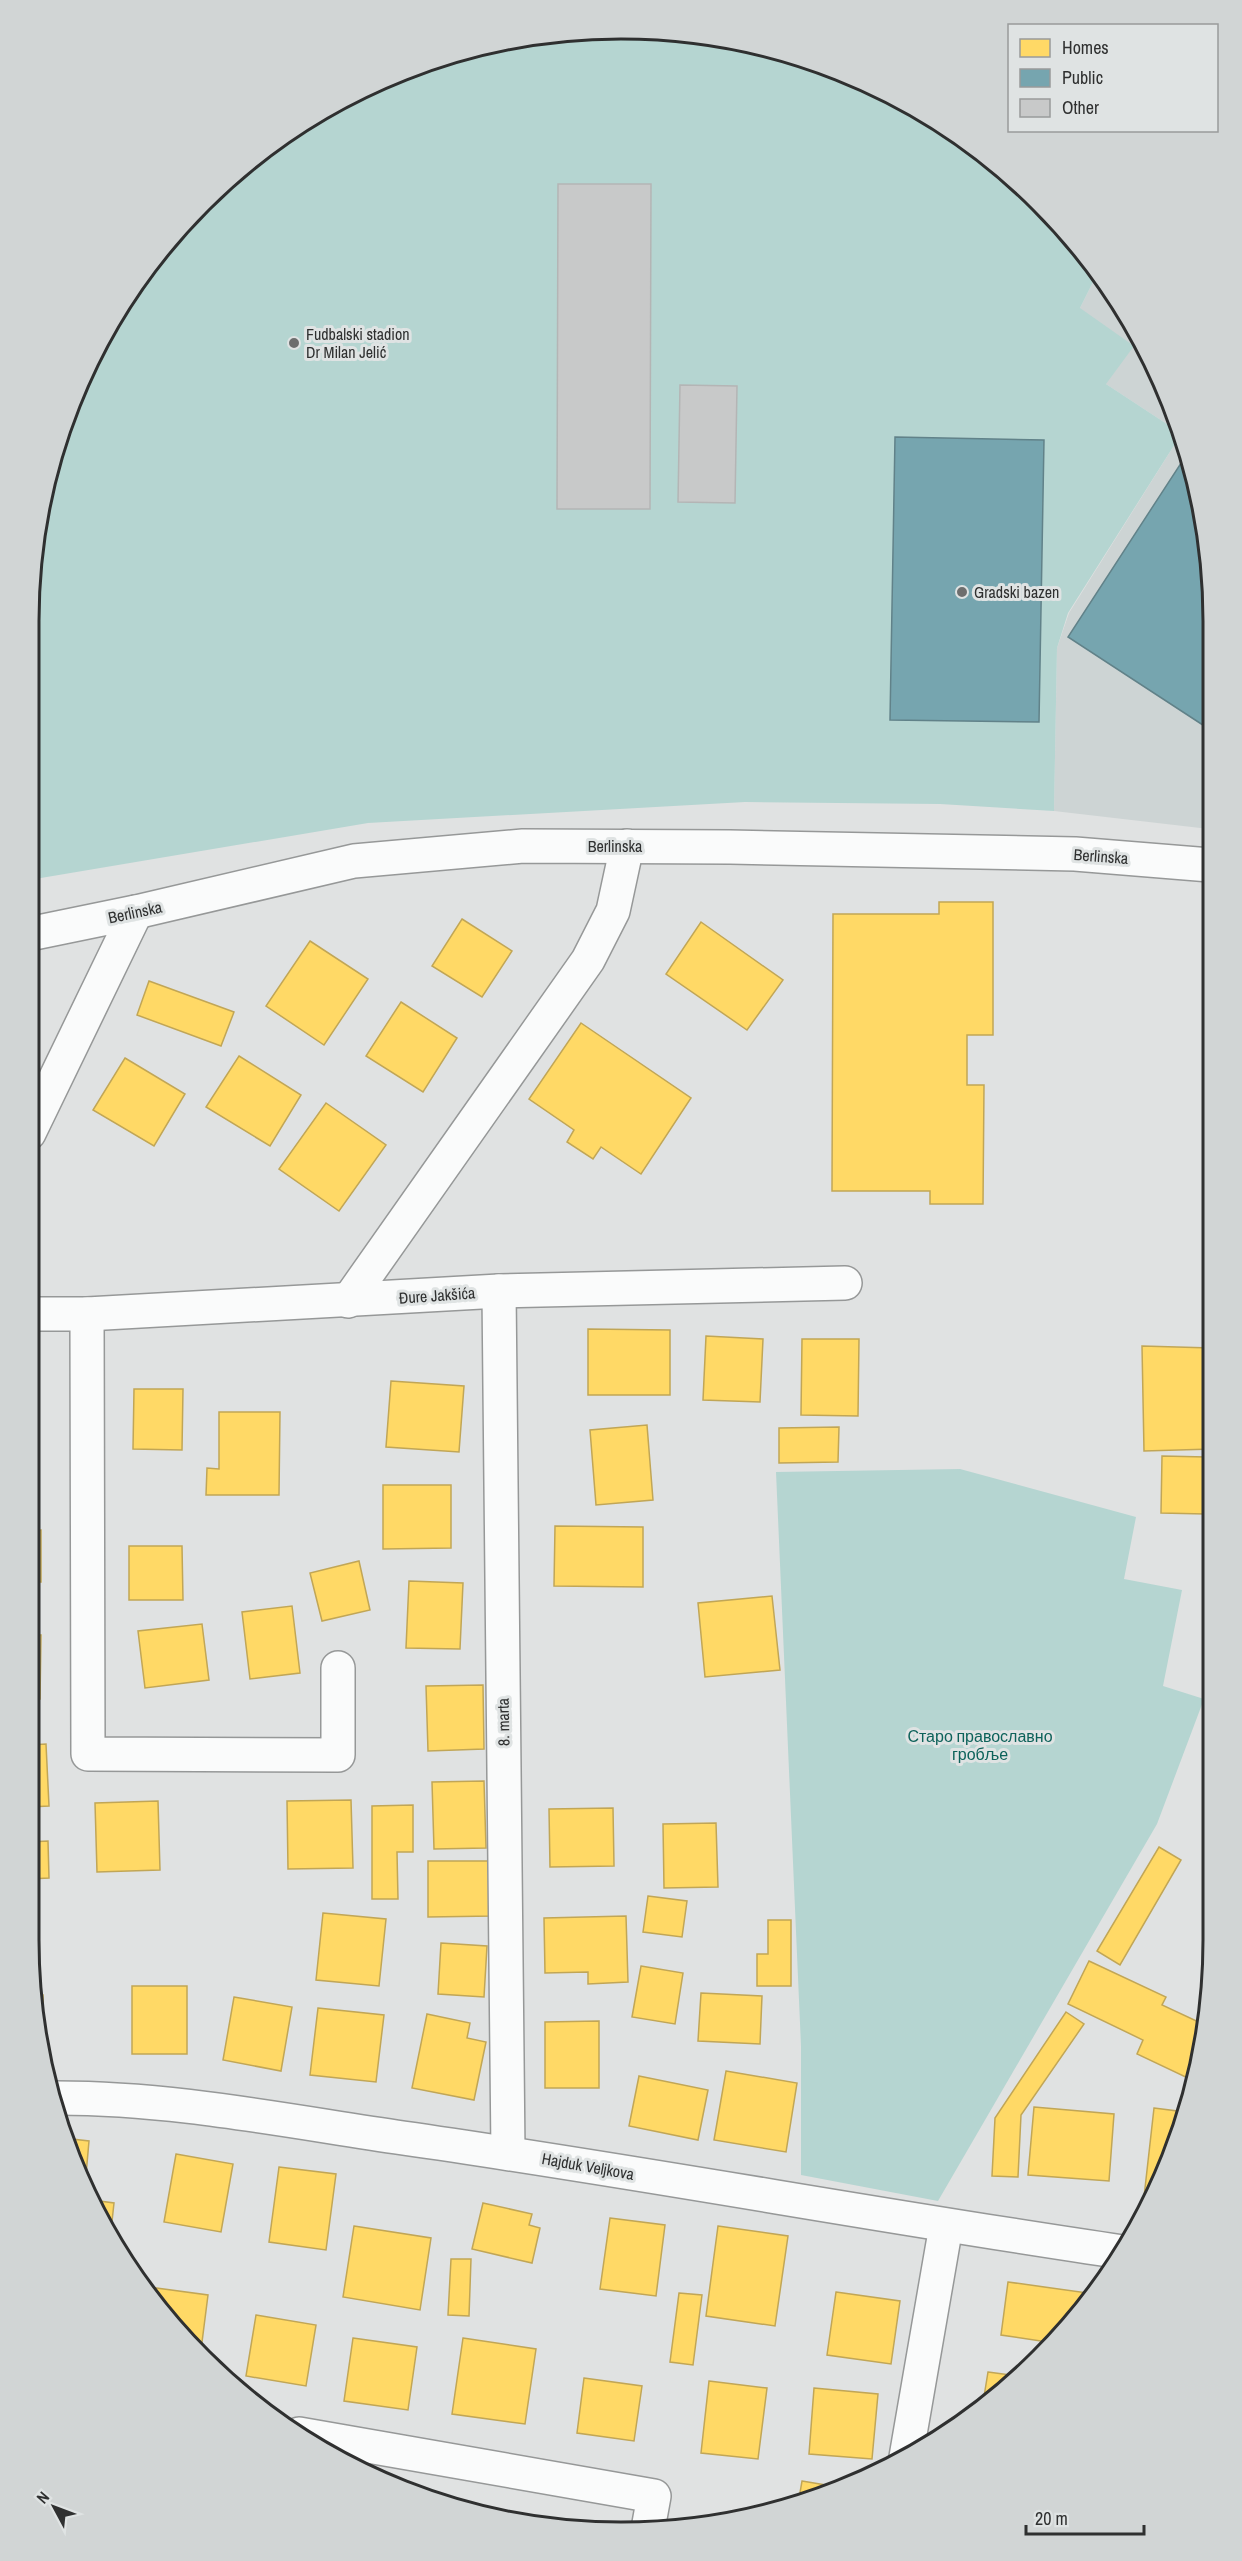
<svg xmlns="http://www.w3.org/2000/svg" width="1242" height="2561" font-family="'Archivo Narrow',sans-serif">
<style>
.built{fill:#cdd4d4}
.green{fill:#b5d5d1}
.homes{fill:#ffd966;stroke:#c1a656;stroke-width:1.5}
.public{fill:#76a5af;stroke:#618289;stroke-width:1.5}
.building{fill:#c8c9c9;stroke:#b4b5b5;stroke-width:1.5}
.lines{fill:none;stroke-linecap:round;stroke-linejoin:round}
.street-casing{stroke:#969898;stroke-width:36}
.street{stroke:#fafbfb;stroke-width:33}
.poi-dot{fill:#6d6e6e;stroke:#dfe3e3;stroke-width:2}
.labels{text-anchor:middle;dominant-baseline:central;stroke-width:6;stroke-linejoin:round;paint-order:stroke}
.poi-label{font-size:16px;fill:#2f3030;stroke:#dfe3e3;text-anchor:start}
.street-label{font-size:16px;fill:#2f3030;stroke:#dfe3e3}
.park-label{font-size:16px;fill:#0d625a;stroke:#dfe3e3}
.rim{fill:none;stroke:#2f3030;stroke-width:3}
</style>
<rect width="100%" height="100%" fill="#e0e2e2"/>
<g class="built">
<path d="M1098 272 1169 395 1179 432 1106 384 1080 308Z"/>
<path d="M1180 436 1208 543 1209 829 1054 811 1057 648 1069 613Z"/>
</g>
<g class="green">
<path d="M621 29 737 40 848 74 982 151 1091 261 1098 272 1080 308 1134 346 1106 384 1179 432 1180 436 1068 613 1057 648 1054 811 940 804 745 802 368 823 29 880V621L40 505 74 394 129 292 202 202 292 128 395 73 506 40Z"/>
<path d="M960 1469 1136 1517 1124 1579 1182 1590 1163 1686 1204 1699 1157 1824 938 2201 801 2175V2046L776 1472Z"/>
</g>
<g class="homes">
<path d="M939 902H993V1035H967V1085H984L983 1204H930V1191H832L833 914H939Z"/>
<path d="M462 919 512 951 482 997 432 966Z"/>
<path d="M701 922 783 980 747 1030 666 974Z"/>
<path d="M310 941 368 979 324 1045 266 1006Z"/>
<path d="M149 981 234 1012 221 1046 137 1015Z"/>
<path d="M401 1002 457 1038 423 1092 366 1056Z"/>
<path d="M581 1023 691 1098 641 1174 601 1147 593 1159 567 1142 574 1130 529 1099Z"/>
<path d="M29 1038 36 1042 29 1055Z"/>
<path d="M239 1056 301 1095 270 1146 206 1107Z"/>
<path d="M125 1058 185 1094 154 1146 93 1110Z"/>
<path d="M326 1103 386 1145 339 1211 279 1169Z"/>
<path d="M588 1329 670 1330V1395H588Z"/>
<path d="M706 1336 763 1339 760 1402 703 1400Z"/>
<path d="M802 1339H859L858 1416 801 1415Z"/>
<path d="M1142 1346 1211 1348 1212 1449 1144 1451Z"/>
<path d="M391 1381 464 1386 459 1452 386 1447Z"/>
<path d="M134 1389H183L182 1450 133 1449Z"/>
<path d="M219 1412H280L279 1495H206L207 1468 219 1469Z"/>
<path d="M647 1425 653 1500 596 1505 590 1430Z"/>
<path d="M839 1427 838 1462 779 1463V1428Z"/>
<path d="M1162 1456 1206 1457 1205 1514 1161 1513Z"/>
<path d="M383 1485H451V1548L383 1549Z"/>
<path d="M555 1526 643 1527V1587L554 1586Z"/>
<path d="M41 1530V1582H29V1531Z"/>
<path d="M129 1546H182L183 1600H129Z"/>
<path d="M359 1561 370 1610 322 1621 310 1573Z"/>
<path d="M409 1581 463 1583 460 1649 406 1648Z"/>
<path d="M772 1596 780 1670 705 1677 698 1603Z"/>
<path d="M292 1606 300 1673 250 1679 242 1612Z"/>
<path d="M202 1624 209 1680 145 1688 138 1631Z"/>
<path d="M29 1635H41L40 1699H29Z"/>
<path d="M483 1685 484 1749 428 1751 426 1686Z"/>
<path d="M46 1744 49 1806 29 1807V1745Z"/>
<path d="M484 1781 486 1848 434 1849 432 1782Z"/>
<path d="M351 1800 353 1868 288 1869 287 1801Z"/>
<path d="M158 1801 160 1870 97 1872 95 1803Z"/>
<path d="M413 1805V1852H397L398 1899H372V1806Z"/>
<path d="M613 1808 614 1866 550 1867 549 1809Z"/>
<path d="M716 1823 718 1887 664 1888 663 1824Z"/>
<path d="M48 1841 49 1878 29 1879V1842Z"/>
<path d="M1159 1847 1181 1860 1120 1965 1097 1951Z"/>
<path d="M428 1861H493V1916L428 1917Z"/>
<path d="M648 1896 687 1901 682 1937 643 1932Z"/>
<path d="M323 1913 386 1919 379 1986 316 1980Z"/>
<path d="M626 1916 628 1982 588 1984V1972L545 1973 544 1918Z"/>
<path d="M768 1920H791V1986H757V1954H768Z"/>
<path d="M441 1943 487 1946 484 1997 438 1994Z"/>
<path d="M1089 1961 1166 1997 1162 2005 1205 2025 1202 2056 1194 2081 1137 2054 1143 2040 1068 2004Z"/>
<path d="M641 1966 683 1973 675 2024 632 2017Z"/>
<rect x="132" y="1986" width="55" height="68"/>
<path d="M701 1993 762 1996 760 2044 698 2041Z"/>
<path d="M34 1995H43L44 2058 40 2055Z"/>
<path d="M234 1997 292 2007 281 2071 223 2060Z"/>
<path d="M318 2008 384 2015 376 2082 310 2075Z"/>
<path d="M1066 2012 1084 2024 1021 2115 1018 2177 992 2176 995 2118Z"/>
<path d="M427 2014 470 2023 467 2038 486 2042 474 2100 412 2088Z"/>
<path d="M599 2021V2088H545V2022Z"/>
<path d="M726 2071 797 2083 786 2152 714 2140Z"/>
<path d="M639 2076 708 2090 698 2140 629 2126Z"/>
<path d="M1034 2107 1114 2114 1109 2181 1028 2175Z"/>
<path d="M1154 2108 1185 2112 1168 2167 1147 2206H1143Z"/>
<path d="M63 2138 89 2141 85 2186Z"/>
<path d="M176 2154 233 2164 221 2232 164 2222Z"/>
<path d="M279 2167 336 2174 326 2250 269 2242Z"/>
<path d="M92 2200 114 2203 110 2240 108 2236Z"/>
<path d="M483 2203 532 2214 529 2225 540 2228 532 2263 472 2249Z"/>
<path d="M610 2218 665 2225 656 2296 600 2289Z"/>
<path d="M354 2226 431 2238 420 2310 343 2297Z"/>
<path d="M718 2226 788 2236 775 2326 706 2316Z"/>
<path d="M451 2259H471L469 2316 448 2315Z"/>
<path d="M1008 2282 1095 2294 1066 2331 1054 2343 1001 2335Z"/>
<path d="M149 2287 208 2295 201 2350H197L151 2301 147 2295Z"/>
<path d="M836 2292 900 2301 891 2364 827 2355Z"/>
<path d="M679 2293 702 2295 693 2365 670 2362Z"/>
<path d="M256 2315 316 2325 306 2386 246 2376Z"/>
<path d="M353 2338 417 2347 408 2410 344 2401Z"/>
<path d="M463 2338 536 2349 525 2424 452 2414Z"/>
<path d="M988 2372 1018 2376 982 2409Z"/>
<path d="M584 2378 642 2386 634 2441 577 2433Z"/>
<path d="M709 2381 767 2388 758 2459 701 2453Z"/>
<path d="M814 2388 878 2394 872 2459 809 2454Z"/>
<path d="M802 2481 844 2488 798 2504Z"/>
</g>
<g class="public">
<path d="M895 437 1044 440 1039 722 890 720Z"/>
<path d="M1185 457 1208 543 1209 729 1068 637Z"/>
</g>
<g class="building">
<path d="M558 184H651L650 509H557Z"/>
<path d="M680 385 737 386 735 503 678 502Z"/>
</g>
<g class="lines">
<defs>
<g id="street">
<path d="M29 934 136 912 354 861 523 846 730 847 1075 854 1210 865"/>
<path d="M29 1133 136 912"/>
<path d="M499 1291 508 2153"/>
<path d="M348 1301 588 960 613 911 627 846"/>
<path d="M29 1314H87L499 1291 845 1283"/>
<path d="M87 1314 88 1754 338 1755V1668"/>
<path d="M51 2098C169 2097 286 2121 403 2138 643 2172 882 2217 1123 2252"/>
<path d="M299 2434 654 2496 648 2529"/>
<path d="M906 2457 946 2226"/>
</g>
</defs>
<use href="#street" class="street-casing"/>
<use href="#street" class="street"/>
</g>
<g class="poi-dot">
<circle cx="294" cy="343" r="6"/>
<circle cx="962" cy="592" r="6"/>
</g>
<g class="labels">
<g class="poi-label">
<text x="306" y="334">Fudbalski stadion<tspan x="306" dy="18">Dr Milan Jelić</tspan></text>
<text x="974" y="592">Gradski bazen</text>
</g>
<g class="street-label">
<text x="615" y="846">Berlinska</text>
<text transform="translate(1101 856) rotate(4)">Berlinska</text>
<text transform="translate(135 912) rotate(-12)">Berlinska</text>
<text transform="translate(437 1295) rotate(-4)">Đure Jakšića</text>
<text transform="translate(503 1722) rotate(-91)">8. marta</text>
<text transform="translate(588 2166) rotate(10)">Hajduk Veljkova</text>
</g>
<g class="park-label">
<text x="980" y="1736">Старо православно<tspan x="980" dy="18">гробље</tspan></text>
</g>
</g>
<path d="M0 0H1242V2561H0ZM621 39H621A582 582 0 0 1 1203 621V1940A582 582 0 0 1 621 2522H621A582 582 0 0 1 39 1940V621A582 582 0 0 1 621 39Z" fill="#d1d5d5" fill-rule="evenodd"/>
<path class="rim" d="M621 39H621A582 582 0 0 1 1203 621V1940A582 582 0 0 1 621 2522H621A582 582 0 0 1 39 1940V621A582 582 0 0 1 621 39Z"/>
<rect x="1008" y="24" width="210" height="108" fill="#dfe3e3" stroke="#999b9b" stroke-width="1.5"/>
<rect x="1020" y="39" width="30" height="18" fill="#ffd966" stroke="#999b9b" stroke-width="1.5"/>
<text x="1062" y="54" font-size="18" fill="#2f3030">Homes</text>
<rect x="1020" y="69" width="30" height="18" fill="#76a5af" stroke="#999b9b" stroke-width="1.5"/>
<text x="1062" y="84" font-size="18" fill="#2f3030">Public</text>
<rect x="1020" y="99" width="30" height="18" fill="#c8c9c9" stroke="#999b9b" stroke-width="1.5"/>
<text x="1062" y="114" font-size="18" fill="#2f3030">Other</text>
<g transform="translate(54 2507) rotate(311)" stroke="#dfe3e3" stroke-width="4.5" paint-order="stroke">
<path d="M0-4.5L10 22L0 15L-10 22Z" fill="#2f3030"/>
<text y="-9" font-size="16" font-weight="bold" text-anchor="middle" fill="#2f3030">N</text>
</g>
<path d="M1026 2525v9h118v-9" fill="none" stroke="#2f3030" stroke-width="3"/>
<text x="1035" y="2525" font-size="18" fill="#2f3030" stroke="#dfe3e3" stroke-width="4.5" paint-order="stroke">20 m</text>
</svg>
